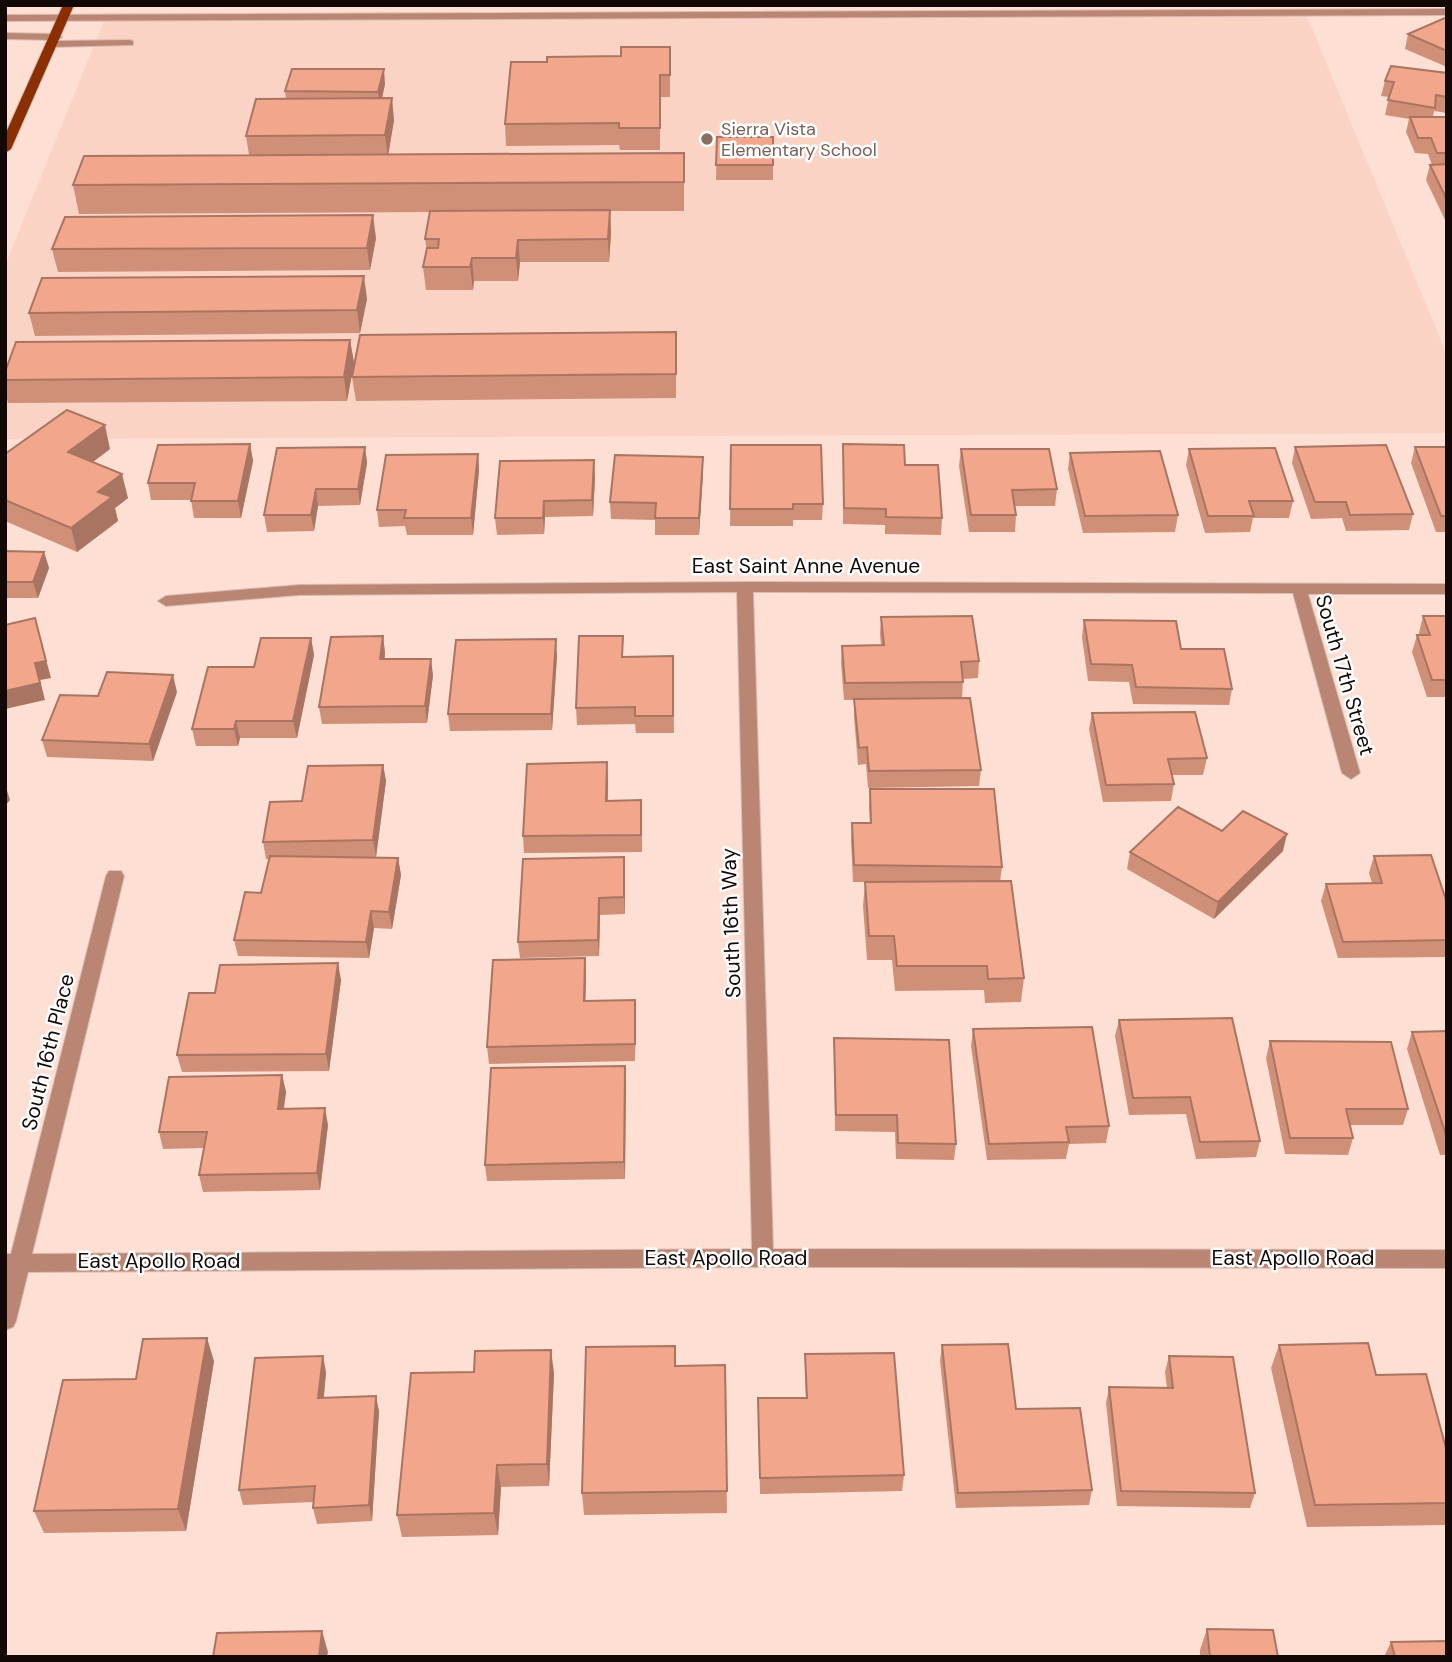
<svg xmlns="http://www.w3.org/2000/svg" width="1452" height="1662" font-family="'DM Sans',sans-serif">
<style>
.built{fill:#fad3c5}
.lines{fill:none;stroke-linecap:round;stroke-linejoin:round}
.minor-casing{stroke:#d8bdb3;stroke-width:2}
.major-casing{stroke:#d8bdb3;stroke-width:2}
.minor{fill:#ba8673;fill-rule:evenodd}
.major{fill:#8a2f01;fill-rule:evenodd}
.wall{fill:#d09078}
.shaded-wall{fill:#a97562}
.building{fill:#f2a78c;stroke:#a97562;stroke-width:2}
.education-dot{fill:#8d6e63;stroke:#fff;stroke-width:2.5}
.labels{text-anchor:middle;dominant-baseline:central;stroke-width:5;stroke-linejoin:round;paint-order:stroke}
.far-education-label{font-size:18px;fill:#785e54;stroke:#fff;text-anchor:start}
.street-label{font-size:21px;fill:#120906;stroke:#fff}
</style>
<rect width="100%" height="100%" fill="#fedfd4"/>
<path class="built" d="M1304 9 1447 355V433L5 439V266L107 13Z"/>
<g class="lines">
<defs>
<g id="minor">
<path d="M1447 9V15L5 21V15Z"/>
<path d="M5 33 56 34 62 37 56 40 5 39Z"/>
<path d="M129 40 133 41V45L53 47 47 44 53 41Z"/>
<path d="M745 582 1447 584V594H1308L1360 773 1351 779 1342 773 1293 593 753 592 773 1249 1447 1250V1268L763 1267 28 1272 16 1321 13 1327 5 1330V1254H11L106 876 109 871H121L124 876 32 1254 752 1249 737 592 299 595 166 606 158 601 166 596 299 585Z"/>
</g>
<path id="major" d="M63 5H74L11 149 5 153V135Z"/>
</defs>
<use href="#minor" class="minor-casing"/>
<use href="#major" class="major-casing"/>
<use href="#minor" class="minor"/>
<use href="#major" class="major"/>
</g>
<g class="wall">
<path d="M1447 17V67L1405 49 1408 34Z"/>
<path d="M670 47V97H660V150H620L619 145 506 146 505 124 547 62 621 56Z"/>
<path d="M1447 73V113L1434 111 1433 117H1447V220H1445L1426 180 1430 165H1432L1428 154 1415 153 1406 132 1409 119 1385 115 1389 97 1381 96 1385 81Z"/>
<path d="M385 84 382 98 394 120 388 154 684 153V211H610L611 233 609 262H520L518 281H474L473 290H426L423 267 427 250 425 239 430 212 79 214 73 185 249 155 246 136 286 99 285 91Z"/>
<path d="M717 137H773V180H716Z"/>
<path d="M376 238 370 270 58 272 52 249Z"/>
<path d="M367 299 360 333 35 336 29 313Z"/>
<path d="M676 332V398L356 401 352 377Z"/>
<path d="M350 340 354 363 347 401 8 403 5 391V380Z"/>
<path d="M250 444 253 461 241 518H194L191 500H151L148 483Z"/>
<path d="M843 444 905 465 942 518 941 535 885 534V525L843 524Z"/>
<path d="M731 445 823 504 822 520H793V526H730Z"/>
<path d="M365 447 367 463 360 505 318 506 314 531 267 532 264 515Z"/>
<path d="M1295 447 1413 514 1409 530 1346 531 1342 518 1311 519 1292 463Z"/>
<path d="M1415 447H1447V532H1436L1411 463Z"/>
<path d="M110 449 93 462 128 498 115 508 118 521 77 552 5 521V454Z"/>
<path d="M961 449 1057 489 1055 506H1015L1016 515 1015 532H969L959 466Z"/>
<path d="M1189 449 1293 501 1289 518H1253L1250 532 1205 533 1186 465Z"/>
<path d="M1070 453 1178 515 1175 532 1083 533 1068 469Z"/>
<path d="M478 454 479 470 473 535H407L405 526 379 527 377 510Z"/>
<path d="M703 457V473L699 535H655V520L611 519 610 502Z"/>
<path d="M595 476 593 516 545 517 544 534 497 535 495 518Z"/>
<path d="M5 551 44 552 49 568 38 598H6L5 600Z"/>
<path d="M1423 616H1447V697H1427L1412 652 1417 635H1419V633Z"/>
<path d="M881 617 979 661 978 678 963 679 962 698 981 770 979 786 868 788 866 764 858 765 854 716V700H844L841 663 842 646 881 645 880 634Z"/>
<path d="M1084 620 1181 649 1232 689 1229 705 1133 704 1129 682 1088 681 1082 637Z"/>
<path d="M383 636 385 653V659L433 675 427 723 322 724 319 707Z"/>
<path d="M311 638 314 655 297 738H240L238 746H196L192 729 254 667Z"/>
<path d="M557 656 552 730 450 731 448 714Z"/>
<path d="M673 656 674 733H636L635 724 577 725 576 708 623 657Z"/>
<path d="M177 692 153 761 47 757 42 740Z"/>
<path d="M1092 713 1207 758 1203 775H1172L1174 784 1171 801 1103 802 1089 729Z"/>
<path d="M383 765 386 781 376 857H342L398 858 401 875 392 929 374 928 369 958 238 956 234 940 261 893 269 859H266L263 842 302 801Z"/>
<path d="M608 779V801L642 817V852L524 853 523 836Z"/>
<path d="M870 789 1002 867 1000 881 1024 978 1021 1002 985 1003 984 990 895 991 892 960H867L863 906 865 882H853L851 840 852 823H870L869 806Z"/>
<path d="M1222 831 1283 851 1214 919 1127 869 1130 852Z"/>
<path d="M1374 856 1447 903V957L1338 958 1321 901 1326 884 1372 883 1369 873Z"/>
<path d="M625 874V914L600 915 599 956 520 958 518 942Z"/>
<path d="M585 958 586 975 585 1001 636 1017 635 1061 489 1064 487 1047Z"/>
<path d="M341 980 329 1071 182 1072 177 1055 215 993Z"/>
<path d="M1119 1020 1260 1141 1256 1157 1196 1159 1186 1114 1129 1115 1115 1036Z"/>
<path d="M973 1029 1109 1126 1106 1143 1069 1144 1066 1159 987 1160 971 1046Z"/>
<path d="M1447 1031V1155H1440L1407 1049 1412 1032Z"/>
<path d="M834 1038 956 1144 954 1160 896 1159 895 1132 835 1131 834 1055Z"/>
<path d="M1270 1041 1408 1109 1403 1125H1350L1353 1138 1348 1155 1285 1154 1266 1058Z"/>
<path d="M625 1066V1179L487 1181 485 1165Z"/>
<path d="M282 1075 286 1092 284 1109 328 1125 320 1190 203 1192 199 1175 204 1148 163 1149 159 1132Z"/>
<path d="M942 1345 1016 1409 1092 1490 1089 1505 956 1508 940 1361Z"/>
<path d="M1279 1345 1376 1375 1447 1452V1525L1307 1527 1271 1368Z"/>
<path d="M805 1354 904 1475 902 1491 760 1494 758 1398H806L805 1370Z"/>
<path d="M1169 1356 1255 1493 1250 1508 1117 1506 1106 1403 1109 1387 1167 1388 1165 1372Z"/>
<path d="M214 1361 186 1531 44 1533 34 1511 136 1379Z"/>
<path d="M725 1365 727 1513 584 1515 582 1493 676 1366Z"/>
<path d="M326 1372 324 1397 379 1411 372 1521 317 1524 313 1508 314 1502 243 1505 239 1490Z"/>
<path d="M554 1373 549 1486 501 1487 498 1535 402 1537 397 1515Z"/>
<path d="M1207 1629 1278 1657H1200V1650Z"/>
<path d="M1391 1642 1447 1657H1384Z"/>
</g>
<g class="shaded-wall">
<path d="M384 69 385 84 380 107 378 92Z"/>
<path d="M392 98 394 120 388 157 385 135Z"/>
<path d="M610 210 611 233 609 262 608 239Z"/>
<path d="M373 215 376 238 370 270 367 248Z"/>
<path d="M518 240 520 262 518 281 516 258Z"/>
<path d="M472 258 474 281 473 290 470 267Z"/>
<path d="M364 276 367 299 360 333 357 310Z"/>
<path d="M350 340 354 363 347 401 344 377Z"/>
<path d="M105 425 110 449 74 476 68 452Z"/>
<path d="M250 444 253 461 241 518 238 501Z"/>
<path d="M365 447 367 463 360 505 358 489Z"/>
<path d="M478 454 479 470 473 535 471 518Z"/>
<path d="M703 457V473L699 535V518Z"/>
<path d="M594 460 595 476 593 516 592 500Z"/>
<path d="M122 474 128 498 115 508 118 521 77 552 71 528 98 492Z"/>
<path d="M316 489 318 506 314 531 311 515Z"/>
<path d="M544 501 545 517 544 534 543 518Z"/>
<path d="M44 552 49 568 38 598 33 582Z"/>
<path d="M35 618 51 678 40 680 45 700 5 709V691L35 663Z"/>
<path d="M383 636 385 653 382 676 380 659Z"/>
<path d="M311 638 314 655 297 738 293 721Z"/>
<path d="M556 639 557 656 552 730 551 714Z"/>
<path d="M431 659 433 675 427 723 425 706Z"/>
<path d="M173 675 177 692 153 761 149 744Z"/>
<path d="M236 721 240 738 238 746 234 729Z"/>
<path d="M607 762 608 779 607 817 606 801Z"/>
<path d="M383 765 386 781 376 857 373 840Z"/>
<path d="M5 784 10 800 5 806Z"/>
<path d="M1287 834 1283 851 1214 919 1218 902Z"/>
<path d="M624 857 625 874V914L624 897Z"/>
<path d="M398 858 401 875 392 929 389 912Z"/>
<path d="M599 898 600 915 599 956 598 940Z"/>
<path d="M371 911 374 928 369 958 366 942Z"/>
<path d="M585 958 586 975 585 1018 584 1001Z"/>
<path d="M338 963 341 980 329 1071 326 1054Z"/>
<path d="M625 1066 626 1083 625 1179 624 1162Z"/>
<path d="M282 1075 286 1092 281 1125 278 1109Z"/>
<path d="M325 1108 328 1125 320 1190 317 1173Z"/>
<path d="M207 1338 214 1361 186 1531 178 1509Z"/>
<path d="M551 1350 554 1373 549 1486 547 1464Z"/>
<path d="M323 1356 326 1372 322 1413 318 1398Z"/>
<path d="M376 1396 379 1411 372 1521 369 1505Z"/>
<path d="M497 1465 501 1487 498 1535 494 1513Z"/>
<path d="M322 1631 328 1652 327 1657H319Z"/>
</g>
<g class="building">
<path d="M1447 17V51L1408 34Z"/>
<path d="M621 47H670V75H660V128H619V123L505 124 511 62H547V57L621 56Z"/>
<path d="M1391 66 1447 73V97L1436 95 1435 108 1388 100 1394 82 1385 81Z"/>
<path d="M292 69H384L378 92 285 91Z"/>
<path d="M392 98 385 135 246 136 256 99Z"/>
<path d="M1410 117H1447V153H1437L1431 138H1418Z"/>
<path d="M717 137H773V165H716Z"/>
<path d="M684 153V182L73 185 84 156Z"/>
<path d="M1447 164V200L1430 165Z"/>
<path d="M610 210 608 239 518 240 516 258H472L470 267H423L427 248H438L439 239H425L430 211Z"/>
<path d="M373 215 367 248 52 249 65 217Z"/>
<path d="M364 276 357 310 29 313 42 278Z"/>
<path d="M676 332V374L352 377 360 335Z"/>
<path d="M350 340 344 377 5 380V372L16 342Z"/>
<path d="M67 410 105 425 68 452 122 474 98 492 112 497 71 528 5 500V454Z"/>
<path d="M250 444 238 501H191L195 483H148L158 445Z"/>
<path d="M843 444 904 445 905 465H938L942 518 886 517V509L844 508Z"/>
<path d="M731 445H821L823 504H793V509H730Z"/>
<path d="M1386 445 1413 514 1350 515 1346 502H1315L1295 447Z"/>
<path d="M365 447 358 489H316L311 515H264L277 448Z"/>
<path d="M1415 447H1447V516H1441Z"/>
<path d="M1275 448 1293 501H1249L1254 516H1208L1189 449Z"/>
<path d="M961 449H1049L1057 489 1012 490 1016 515H971Z"/>
<path d="M1160 451 1178 515 1085 516 1070 453Z"/>
<path d="M478 454 471 518H404L406 510H377L386 455Z"/>
<path d="M615 455 703 457 699 518H655L656 503 610 502Z"/>
<path d="M594 460 592 500 544 501 543 518H495L500 461Z"/>
<path d="M5 551 44 552 33 582H5Z"/>
<path d="M972 616 979 661 961 662 963 682 845 683 842 646 884 645 881 617Z"/>
<path d="M1423 616H1447V680H1432L1417 635H1430Z"/>
<path d="M35 618 46 661 35 663 40 683 5 691V625Z"/>
<path d="M1084 620 1176 621 1181 649H1224L1232 689 1136 687 1132 665 1091 664Z"/>
<path d="M383 636 380 659H431L425 706 319 707 331 637Z"/>
<path d="M579 636H623L622 657 673 656V716H635V707L576 708Z"/>
<path d="M261 638H311L293 721H236L234 729H192L208 667H254Z"/>
<path d="M556 639 551 714H448L456 640Z"/>
<path d="M107 672 173 675 149 744 42 740 60 695 98 696Z"/>
<path d="M970 698 981 770 869 771 867 747 859 748 854 699Z"/>
<path d="M1195 712 1207 758 1168 759 1174 784 1106 785 1092 713Z"/>
<path d="M607 762 606 801 641 800V835L523 836 527 764Z"/>
<path d="M383 765 373 840 263 842 270 802 302 801 308 766Z"/>
<path d="M870 789H994L1002 867 854 865 852 823H871Z"/>
<path d="M1178 807 1222 831 1243 811 1287 834 1218 902 1130 852Z"/>
<path d="M1431 855 1447 903V940L1343 942 1326 884 1382 883 1374 856Z"/>
<path d="M270 856 398 858 389 912 371 911 366 942 234 940 245 892 261 893Z"/>
<path d="M624 857V897L599 898 598 940 518 942 523 859Z"/>
<path d="M1011 881 1024 978 988 979 987 966H897L894 936H869L865 882Z"/>
<path d="M585 958 584 1001 635 1000V1044L487 1047 493 960Z"/>
<path d="M338 963 326 1054 177 1055 189 993H215L220 965Z"/>
<path d="M1232 1018 1260 1141 1200 1142 1190 1097 1133 1098 1119 1020Z"/>
<path d="M1092 1027 1109 1126 1066 1127 1069 1142 989 1144 973 1029Z"/>
<path d="M1447 1031V1138L1412 1032Z"/>
<path d="M834 1038 949 1040 956 1144 898 1143 897 1115H836Z"/>
<path d="M1270 1041 1391 1042 1408 1109H1346L1353 1138H1290Z"/>
<path d="M625 1066 624 1162 485 1165 491 1068Z"/>
<path d="M282 1075 278 1109 325 1108 317 1173 199 1175 207 1132H159L169 1077Z"/>
<path d="M207 1338 178 1509 34 1511 63 1380 136 1379 143 1339Z"/>
<path d="M1368 1343 1376 1375 1426 1374 1447 1452V1503L1315 1505 1279 1345Z"/>
<path d="M1008 1344 1016 1409 1080 1408 1092 1490 958 1493 942 1345Z"/>
<path d="M675 1346V1366L725 1365 727 1491 582 1493 586 1347Z"/>
<path d="M551 1350 547 1464 497 1465 494 1513 397 1515 411 1373 474 1372 475 1351Z"/>
<path d="M894 1353 904 1475 760 1478 758 1398H807L805 1354Z"/>
<path d="M323 1356 318 1398 376 1396 369 1505 313 1508 315 1486 239 1490 255 1358Z"/>
<path d="M1169 1356 1233 1357 1255 1493 1121 1491 1109 1387 1173 1388Z"/>
<path d="M1207 1629 1273 1630 1278 1657H1210Z"/>
<path d="M322 1631 319 1657H213L217 1633Z"/>
<path d="M1447 1641V1657H1395L1391 1642Z"/>
</g>
<circle class="education-dot" cx="707" cy="139" r="7"/>
<g class="labels">
<g class="far-education-label">
<text x="721" y="129">Sierra Vista<tspan x="721" dy="21">Elementary School</tspan></text>
</g>
<g class="street-label">
<text x="806" y="566">East Saint Anne Avenue</text>
<text transform="translate(1345 675) rotate(74)">South 17th Street</text>
<text transform="translate(731 923) rotate(-92)">South 16th Way</text>
<text transform="translate(48 1052) rotate(-76)">South 16th Place</text>
<text x="726" y="1258">East Apollo Road</text>
<text x="1293" y="1258">East Apollo Road</text>
<text x="159" y="1261">East Apollo Road</text>
</g>
</g>
<rect width="1452" height="1662" fill="none" stroke="#120906" stroke-width="14"/>
</svg>
